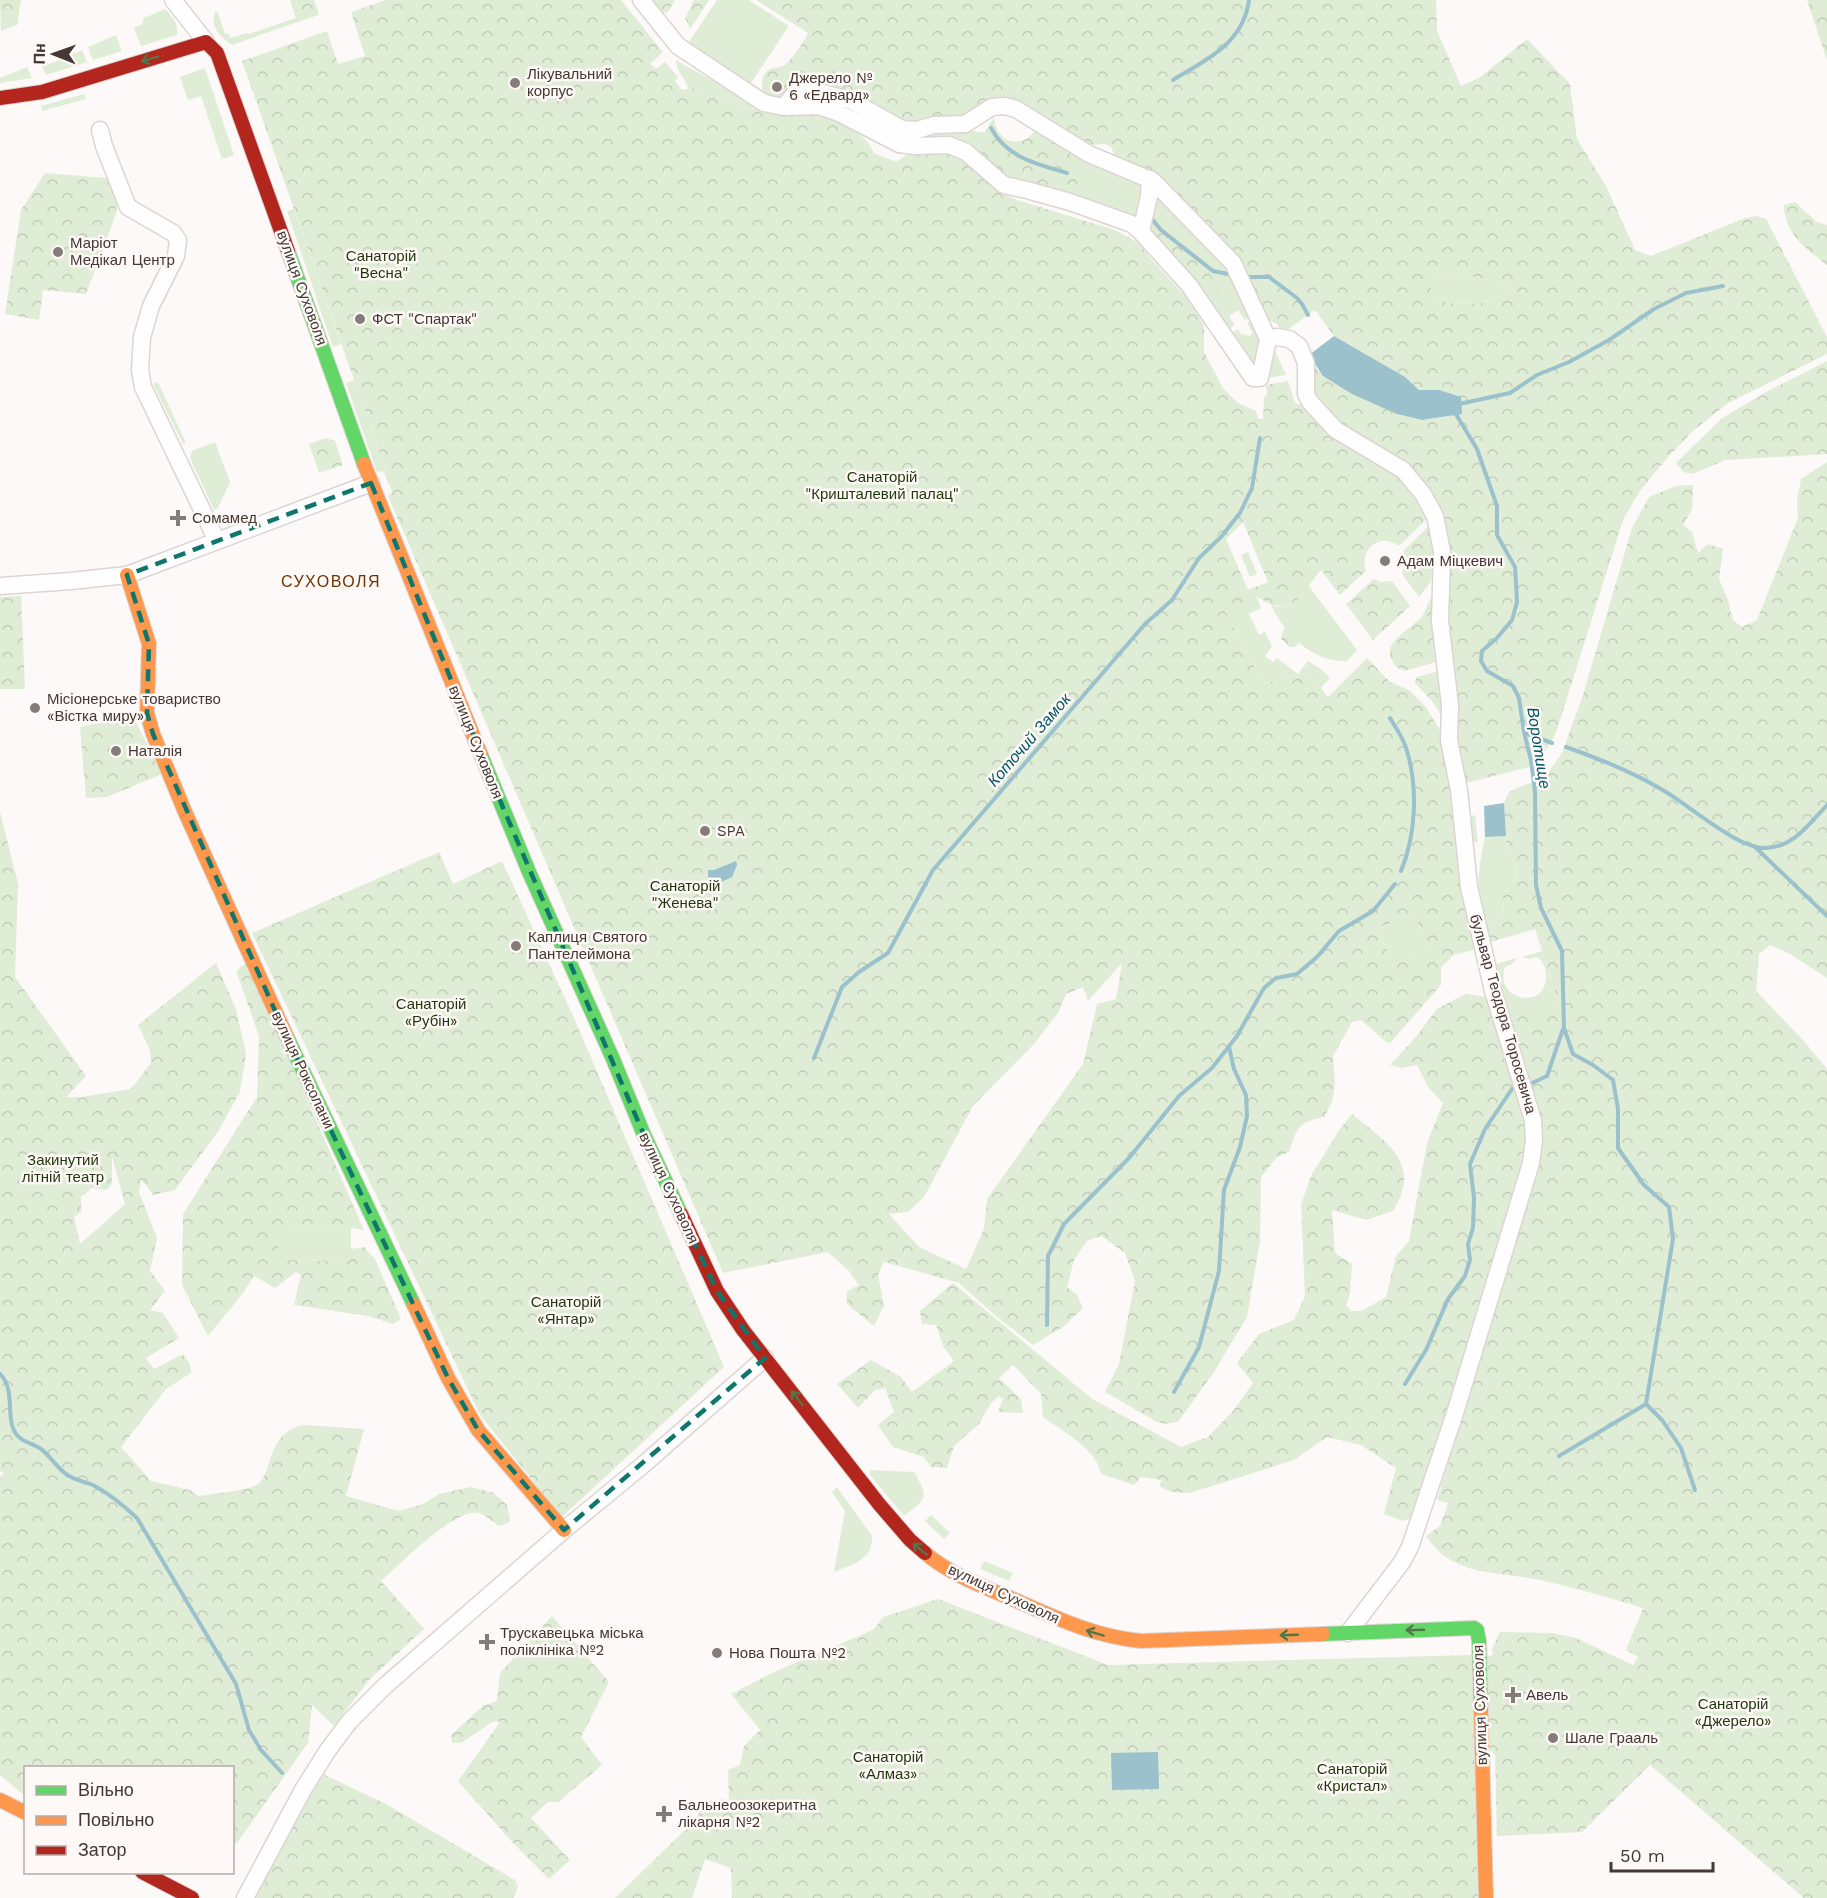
<svg xmlns="http://www.w3.org/2000/svg" width="1827" height="1898" font-family="'Work Sans',sans-serif">
<style>
.green{fill:#e0edd6}
.forest{fill:url(#forest-crowns);fill-rule:evenodd}
.water{fill:#9ac1cc}
.lines{fill:none;stroke-linecap:round;stroke-linejoin:round}
.stream{stroke:#9ac1cc;stroke-width:4}
.street-casing{stroke:#dcd5d2;stroke-width:19}
.fast-casing{stroke:#dcd5d2;stroke-width:16}
.slow-casing{stroke:#dcd5d2;stroke-width:16}
.jam-casing{stroke:#dcd5d2;stroke-width:16}
.street{stroke:#fffefe;stroke-width:16}
.fast{stroke:#63d668;stroke-width:14}
.slow{stroke:#ff974d;stroke-width:14}
.jam{stroke:#b3261e;stroke-width:14}
.oneway{stroke:#507748}
.marked{fill:none;stroke:#0f766e;stroke-width:4.5;stroke-dasharray:12 8;stroke-linejoin:round}
.poi-dot{fill:#847c78;stroke:#fef8f6;stroke-width:2}
.labels{text-anchor:middle;dominant-baseline:central;stroke-width:5;stroke-linejoin:round;paint-order:stroke}
.poi-label{font-size:15px;fill:#433833;stroke:#fef8f6;text-anchor:start}
.park-label{font-size:15px;fill:#1e370b;stroke:#fef8f6}
.street-label{font-size:15px;fill:#433833;stroke:#fef8f6}
.neighbourhood-label{font-size:16px;letter-spacing:1.5px;fill:#6e3302;stroke:#fef8f6}
.water-label{font-size:16px;font-style:italic;fill:#005667;stroke:#fef8f6}
</style>
<defs>
<pattern id="forest-crowns" width="20" height="18" patternUnits="userSpaceOnUse" patternTransform="scale(1.5)"><rect width="20" height="18" fill="#e0edd6"/><path d="M2 6a3 3 0 1 1 6 0M12 15a3 3 0 1 1 6 0" fill="none" stroke="#c1ccb8"/></pattern>
</defs>
<rect width="100%" height="100%" fill="#fcf9f8"/>
<g class="green">
<path d="M290 0H296L303 20 232 45C219 36 210 28 215 11L218 13 225 34 228 33 230 38 248 33 249 34 296 18Z"/>
<path d="M717 0H749L789 26 749 86 687 45Z"/>
<path d="M165 9C172 16 179 24 177 35L141 46 134 28 142 24 144 18Z"/>
<path d="M116 35 122 51 93 60 88 47Z"/>
<path d="M82 50 87 62 46 75 42 67Z"/>
<path d="M676 60 686 66 763 107 761 109 737 107 719 93H709L693 88 688 89C686 79 675 69 676 60Z"/>
<path d="M27 67 32 78 0 83V78Z"/>
<path d="M205 68 234 155 222 159 201 96 188 100 180 77Z"/>
<path d="M85 94 86 99 42 111 41 106Z"/>
<path d="M994 117C996 144 1023 151 1037 128L1143 182 1144 189 1136 218 986 163 904 142 878 123 965 129 985 133Z"/>
<path d="M1156 193 1227 266 1249 318 1245 320 1238 310 1229 316 1235 325 1227 330 1147 228Z"/>
<path d="M294 209 341 344 333 347 287 211Z"/>
<path d="M1449 272 1501 282 1512 286 1501 296 1478 304 1448 303 1435 296 1425 280 1431 275Z"/>
<path d="M1251 321 1260 339 1256 370 1230 334 1238 329 1241 334 1249 336 1253 333 1247 323Z"/>
<path d="M1270 340 1286 375 1266 378Z"/>
<path d="M354 380 386 471 377 472 346 383Z"/>
<path d="M158 382 186 443 183 444 153 384Z"/>
<path d="M215 442 230 482 218 508 214 510 190 458 192 451Z"/>
<path d="M1248 552 1257 574 1250 577 1241 555Z"/>
<path d="M1308 585 1357 650 1347 661C1312 662 1285 635 1271 605L1278 607 1294 604Z"/>
<path d="M1256 595 1261 608 1249 614 1259 635 1265 632 1272 646 1265 656 1273 662 1277 658 1298 674 1308 661 1321 669 1330 678 1321 688 1308 672 1263 684 1225 611Z"/>
<path d="M1475 815 1478 842H1473L1470 816Z"/>
<path d="M1506 836 1507 852 1515 862 1516 874 1513 885 1503 894 1504 917 1483 925C1475 891 1478 871 1485 837Z"/>
<path d="M1414 913 1429 950 1393 965 1378 928Z"/>
<path d="M1542 951 1559 1005 1507 1020 1492 965 1517 958 1512 964 1505 967C1494 1001 1545 1010 1546 978 1547 969 1544 963 1537 957L1530 959 1522 957Z"/>
<path d="M278 1227 351 1228V1261L278 1260Z"/>
<path d="M871 1470 914 1472C929 1498 927 1498 904 1516L869 1474Z"/>
<path d="M837 1487 872 1536C873 1560 852 1564 834 1572L845 1511 832 1492Z"/>
<path d="M931 1515 950 1533 944 1539 925 1521Z"/>
<path d="M984 1561 1013 1573 1009 1581 980 1569Z"/>
</g>
<g class="forest">
<path d="M0 0H21L17 25 1 31Z"/>
<path d="M296 0H314L319 15 303 20Z"/>
<path d="M386 0H621L663 52 650 64 656 69 665 62 678 77 675 81 682 90 693 88 709 93H719L737 107 817 115C839 121 865 131 874 153L896 162 908 154 946 153 964 160 992 187 1017 200 1115 230 1139 243 1151 259 1186 297 1204 325V352L1223 388 1238 403 1256 411 1258 419H1263L1264 397 1267 396 1266 385 1288 381 1295 403 1303 405 1402 472 1433 513 1399 546C1379 532 1359 550 1366 571L1340 595 1321 570 1294 604C1275 608 1272 606 1256 596L1225 611 1263 684 1308 672 1328 697 1367 658 1390 682 1409 690 1426 707 1444 737 1477 949 1454 955 1441 967V985L1390 1043 1386 1042 1361 1020 1352 1022 1333 1056 1335 1085 1332 1102 1324 1117C1298 1122 1297 1128 1289 1152L1277 1157 1261 1177 1260 1241 1247 1317 1214 1372 1178 1422 1166 1424 1157 1422 1105 1392 1119 1364 1135 1281 1125 1253 1101 1236 1087 1241 1074 1260 1067 1287 1077 1295 1083 1308 1063 1327 1033 1345 997 1317 959 1283 884 1262 878 1275 884 1306 874 1326 847 1304V1291L859 1285 849 1271 828 1252 723 1273 388 496 392 492 384 472 386 471 242 61 327 31 338 64 365 56 351 12ZM1243 522 1268 582 1248 590 1226 539ZM1414 913 1429 950 1393 965 1378 928ZM1122 963 1116 999 1097 1004 1083 1064 987 1199 984 1229 966 1269 919 1247 889 1214 908 1212 924 1197 973 1106 1034 1044 1058 1013 1066 994 1083 987 1088 1001Z"/>
<path d="M650 0H675L668 12 661 13Z"/>
<path d="M694 0H709L690 29 685 18Z"/>
<path d="M756 0H1436L1437 31 1461 86 1479 78 1527 39 1570 84 1577 139 1606 186 1635 250 1651 256 1745 218 1757 216 1766 219 1827 337V354L1728 403 1693 431 1667 458 1640 491 1623 520 1556 733 1539 762 1529 767 1462 784 1453 740 1443 581 1424 492 1336 428 1311 401 1314 365 1323 376 1397 414 1422 420 1447 417 1439 390H1419L1405 377 1334 336 1315 310 1283 333 1277 324 1265 318 1236 258 1116 158 1111 147 1105 144 1092 145 1088 150 1019 106 964 120 908 126 851 96 786 100 766 97C760 87 760 73 772 68 775 67 778 68 781 67 790 63 804 42 808 33ZM1449 272 1501 282 1512 286 1501 296 1478 304 1448 303 1435 296 1426 280 1431 275Z"/>
<path d="M1807 0H1827V60Z"/>
<path d="M994 117C996 144 1023 151 1037 128L1082 157 1081 188 1076 202 1008 183 976 152 980 132H985Z"/>
<path d="M45 173 107 178 118 199 116 214 86 294 43 290 39 320 5 314 21 210Z"/>
<path d="M1795 202 1817 222 1827 225V265C1806 249 1784 233 1784 205Z"/>
<path d="M1150 219C1167 241 1212 263 1218 291 1220 297 1215 303 1211 307L1147 228Z"/>
<path d="M1827 361V454L1725 460 1693 474 1683 472 1676 463 1721 419 1768 391Z"/>
<path d="M326 438 335 441 343 465 319 473 309 444Z"/>
<path d="M1827 462V978L1790 954 1770 945 1759 954 1756 991 1802 1039 1827 1069V1898H1804L1650 1765 1582 1832 1497 1836 1495 1755 1490 1750 1487 1656 1493 1655 1492 1649 1500 1632 1553 1633 1576 1638 1633 1665 1638 1657 1626 1650 1643 1608C1606 1597 1567 1585 1528 1578 1488 1571 1451 1574 1426 1536L1440 1526 1448 1503 1437 1500 1538 1167 1507 1020 1559 1004 1535 929 1487 943 1483 925 1504 917 1503 894 1513 885 1516 874 1515 862 1507 852 1504 803 1509 792 1524 785 1543 780 1562 753 1583 695 1632 528 1649 497 1676 486 1693 485 1692 509 1683 525 1692 532 1698 553 1708 544 1723 549 1719 579 1728 600 1733 620 1742 627 1757 620 1798 518 1797 501 1801 479Z"/>
<path d="M1435 520C1436 552 1443 571 1419 597L1402 574 1406 560 1403 551Z"/>
<path d="M1374 579 1380 582 1392 581 1410 606 1373 640 1346 604Z"/>
<path d="M1438 583 1440 661 1404 671 1396 667 1390 657V647L1397 638 1422 617Z"/>
<path d="M21 596 25 689H0V597Z"/>
<path d="M1287 627 1294 632 1300 642 1295 647H1290L1281 639 1283 631Z"/>
<path d="M1444 670 1446 722 1432 701 1415 683 1416 677Z"/>
<path d="M133 716 162 774 107 797 86 798 80 727Z"/>
<path d="M0 812 18 883 15 977 86 1076 66 1097H81L131 1089 151 1063 150 1050 138 1025 216 963 236 1009 246 1054 240 1092 219 1130 175 1190 153 1195 141 1179 139 1192 157 1238 150 1271 165 1291 150 1310 163 1313 179 1338 146 1358 154 1369 183 1354 190 1364 191 1373 166 1389 121 1447 151 1481 190 1490 199 1496C211 1494 246 1490 255 1486 275 1476 263 1436 302 1425L364 1429 346 1496 399 1511 423 1504 439 1494 471 1487 494 1493 507 1505 510 1522 499 1526C493 1522 486 1515 479 1513 457 1506 399 1565 381 1581L424 1629 369 1680 334 1726 312 1705 308 1743 237 1843 233 1845 232 1768H26L25 1796 0 1775V1477L4 1473 0 1471ZM112 1156 125 1204 80 1244 74 1217 81 1212V1197L92 1188 107 1190 112 1184Z"/>
<path d="M439 852 453 884 502 861 574 1018 724 1367 562 1517 480 1415 252 933Z"/>
<path d="M247 962 364 1230 351 1228 279 1227 278 1260 350 1261 351 1249 364 1247 375 1259 401 1319 393 1324 368 1316 294 1305 301 1275 296 1272 275 1288 254 1276C241 1298 224 1316 208 1336L182 1285 183 1214 257 1097 259 1036 236 971Z"/>
<path d="M1465 994 1487 997 1527 1124 1528 1139 1524 1170 1416 1516 1403 1521 1384 1514 1396 1468 1361 1445 1327 1437 1294 1460 1190 1493 1171 1492 1159 1486 1162 1480 1141 1477 1134 1485 1101 1474C1097 1449 1062 1431 1043 1417L1041 1394 1013 1365 999 1378 1021 1399 1023 1413 998 1412 1003 1399 999 1396 991 1403 979 1424 954 1446 947 1468 931 1467 924 1457 893 1447 878 1425 894 1412 885 1388 875 1390 858 1408 837 1384 871 1360 901 1377 912 1392 954 1361 943 1346 936 1325 922 1324 920 1311 953 1283 1092 1399 1181 1447 1208 1437 1233 1411 1253 1383 1237 1363 1259 1334 1294 1320 1305 1296 1301 1204 1312 1174 1340 1129 1352 1114C1386 1142 1423 1163 1393 1211L1366 1220 1332 1210 1335 1253 1352 1264 1350 1294 1346 1305 1351 1311H1361L1386 1297 1396 1256 1409 1241 1427 1143 1443 1103 1428 1087 1417 1065 1402 1068 1390 1065 1415 1038 1437 1009Z"/>
<path d="M938 1599 1108 1665 1472 1655 1478 1898H732L731 1868 705 1859 692 1898H615L689 1826 709 1801 723 1799 729 1804 728 1770 740 1765 744 1746 760 1730 731 1694 776 1671 864 1634 874 1629 883 1617Z"/>
<path d="M552 1616 609 1682 581 1737 602 1765 558 1802H548L531 1818 570 1860 549 1879 512 1842 458 1781 500 1722 494 1721 461 1743H452L451 1735 483 1706 497 1701 500 1673Z"/>
<path d="M318 1767 327 1776 386 1804 515 1880 518 1887 513 1898H247Z"/>
</g>
<g class="water">
<path d="M1334 336 1405 377 1419 390H1439L1461 397 1462 414 1422 420 1397 414 1352 394 1323 376 1309 355Z"/>
<path d="M1504 803 1506 836 1485 837 1484 806Z"/>
<path d="M736 861 737 865 732 877 721 882 708 878V870H714Z"/>
<path d="M1158 1752 1159 1789 1112 1790 1111 1753Z"/>
</g>
<g class="lines">
<g class="stream">
<path d="M1173 80C1207 59 1243 44 1249 0"/>
<path d="M991 128C1007 158 1037 164 1067 173"/>
<path d="M1152 219 1161 230 1213 271 1233 275"/>
<path d="M1244 277H1269L1297 298 1302 304 1308 315"/>
<path d="M1459 404 1510 393 1537 375 1569 362 1609 340 1654 309 1686 293 1723 286"/>
<path d="M1454 411 1477 449 1497 506V535L1515 567 1517 602 1512 620 1497 638 1482 651 1481 661 1487 671 1513 686 1519 698 1524 732 1531 760 1535 792 1536 885 1541 908 1562 951 1564 1028 1573 1054 1593 1065 1613 1080 1618 1109V1148L1644 1185 1669 1207 1673 1239 1646 1404 1559 1456"/>
<path d="M1390 718C1396 728 1404 739 1407 751 1418 788 1416 835 1401 871"/>
<path d="M1525 733 1552 743"/>
<path d="M1566 747C1602 760 1633 772 1666 792 1691 807 1737 848 1765 848 1793 848 1810 823 1827 805"/>
<path d="M1754 846 1827 916"/>
<path d="M814 1058 842 987 859 972 888 953 933 870 1145 624 1172 600 1199 558 1221 537 1240 513 1252 488 1260 438"/>
<path d="M1530 1084 1547 1076 1563 1029"/>
<path d="M1047 1325 1048 1256 1064 1224 1129 1158 1179 1096 1212 1068 1237 1036 1264 988 1276 978 1297 974 1317 957 1339 931 1373 911 1395 884"/>
<path d="M0 1374C18 1392 2 1423 20 1438 26 1443 34 1444 41 1449 51 1456 59 1472 71 1477 78 1481 86 1482 93 1485 110 1494 123 1505 137 1518L236 1684 249 1730 261 1750 282 1773"/>
<path d="M1405 1384 1426 1350 1448 1299 1465 1276 1470 1260 1468 1244 1473 1228 1474 1198 1470 1164 1485 1129 1512 1089"/>
<path d="M1174 1392 1199 1347 1219 1271 1224 1190 1240 1147 1247 1116 1246 1095 1234 1069 1229 1047"/>
<path d="M1646 1404 1662 1420 1681 1448 1695 1490"/>
</g>
<defs>
<g id="street">
<path d="M173 0 206 42"/>
<path d="M641 0 678 46 764 103 784 107 819 106 839 113 899 144 916 146 949 145 966 152 1004 185 1027 190 1070 202 1132 224 1141 232 1189 285 1253 378H1260L1268 339 1233 263 1153 181 1089 154 1016 109 1005 106 992 107 965 124 934 125 917 130 902 129 850 100 811 90 796 92 784 107"/>
<path d="M100 130 104 146 128 207 173 233 178 240 176 256 151 306 142 337 140 370 143 387 217 541"/>
<path d="M1141 232 1149 196 1150 179"/>
<path d="M1268 339 1277 337 1289 339 1299 346 1306 363V394L1310 402 1336 430 1403 470 1423 494 1435 516 1442 551 1440 621 1450 705 1449 740 1459 790 1469 887 1493 991 1533 1120 1534 1140 1531 1163 1456 1410 1410 1547 1402 1562 1348 1633"/>
<path d="M0 586 71 581 127 575 371 483"/>
<path d="M245 1898 304 1788 328 1750 349 1722 386 1685 564 1530 643 1465 765 1358"/>
</g>
<g id="fast">
<path d="M288 251 364 464"/>
<path d="M481 755 529 872 613 1059 644 1135 681 1214"/>
<path d="M286 1035 414 1305"/>
<path d="M1323 1634 1474 1628 1477 1630 1479 1641 1481 1713"/>
</g>
<g id="slow">
<path d="M364 464 481 755"/>
<path d="M127 575 149 644 147 713 153 734 185 812 286 1035"/>
<path d="M414 1305 448 1378 478 1430 564 1530"/>
<path d="M925 1553C951 1575 984 1587 1015 1600 1056 1618 1096 1637 1141 1641L1323 1634"/>
<path d="M1481 1713 1486 1898"/>
<path d="M0 1800 26 1813"/>
</g>
<g id="jam">
<path d="M0 98 42 92 206 42 217 53 288 251"/>
<path d="M681 1214 717 1291 743 1330 879 1504 910 1540 925 1553"/>
<path d="M142 1872 192 1898"/>
</g>
</defs>
<use href="#street" class="street-casing"/>
<use href="#fast" class="fast-casing"/>
<use href="#slow" class="slow-casing"/>
<use href="#jam" class="jam-casing"/>
<use href="#street" class="street"/>
<use href="#fast" class="fast"/>
<use href="#slow" class="slow"/>
<use href="#jam" class="jam"/>
</g>
<defs><path id="oneway-shaft" d="M-6 0H5M1.5-3L5.5 0L1.5 3" fill="none" stroke-width="1.6" stroke-linecap="round" stroke-linejoin="round" transform="scale(1.5)"/></defs>
<g class="oneway">
<use href="#oneway-shaft" transform="translate(150 59) rotate(163)"/>
<use href="#oneway-shaft" transform="translate(797 1398) rotate(-128)"/>
<use href="#oneway-shaft" transform="translate(920 1549) rotate(-139)"/>
<use href="#oneway-shaft" transform="translate(1415 1630) rotate(178)"/>
<use href="#oneway-shaft" transform="translate(1095 1633) rotate(-163)"/>
<use href="#oneway-shaft" transform="translate(1289 1635) rotate(178)"/>
</g>
<path class="marked" d="M371 483 504 810 644 1135 717 1291 765 1358 564 1530 478 1430 448 1378 284 1031 153 734 147 713 149 644 127 575Z"/>
<g class="poi-dot">
<circle cx="515" cy="83" r="6"/>
<circle cx="777" cy="87" r="6"/>
<circle cx="58" cy="252" r="6"/>
<circle cx="360" cy="319" r="6"/>
<path d="M175 509h6v6h6v6h-6v6h-6v-6h-6v-6h6z"/>
<circle cx="1385" cy="561" r="6"/>
<circle cx="35" cy="708" r="6"/>
<circle cx="116" cy="751" r="6"/>
<circle cx="705" cy="831" r="6"/>
<circle cx="516" cy="946" r="6"/>
<path d="M484 1633h6v6h6v6h-6v6h-6v-6h-6v-6h6z"/>
<circle cx="717" cy="1653" r="6"/>
<path d="M1510 1686h6v6h6v6h-6v6h-6v-6h-6v-6h6z"/>
<circle cx="1553" cy="1738" r="6"/>
<path d="M661 1805h6v6h6v6h-6v6h-6v-6h-6v-6h6z"/>
</g>
<g class="labels">
<g class="poi-label">
<text x="527" y="74">Лікувальний<tspan x="527" dy="17">корпус</tspan></text>
<text x="789" y="78">Джерело №<tspan x="789" dy="17">6 «Едвард»</tspan></text>
<text x="70" y="243">Маріот<tspan x="70" dy="17">Медікал Центр</tspan></text>
<text x="372" y="319">ФСТ "Спартак"</text>
<text x="192" y="518">Сомамед</text>
<text x="1397" y="561">Адам Міцкевич</text>
<text x="47" y="699">Місіонерське товариство<tspan x="47" dy="17">«Вістка миру»</tspan></text>
<text x="128" y="751">Наталія</text>
<text x="717" y="831">SPA</text>
<text x="528" y="937">Каплиця Святого<tspan x="528" dy="17">Пантелеймона</tspan></text>
<text x="500" y="1633">Трускавецька міська<tspan x="500" dy="17">поліклініка №2</tspan></text>
<text x="729" y="1653">Нова Пошта №2</text>
<text x="1526" y="1695">Авель</text>
<text x="1565" y="1738">Шале Грааль</text>
<text x="678" y="1805">Бальнеоозокеритна<tspan x="678" dy="17">лікарня №2</tspan></text>
</g>
<g class="park-label">
<text x="381" y="256">Санаторій<tspan x="381" dy="17">"Весна"</tspan></text>
<text x="882" y="477">Санаторій<tspan x="882" dy="17">"Кришталевий палац"</tspan></text>
<text x="685" y="886">Санаторій<tspan x="685" dy="17">"Женева"</tspan></text>
<text x="431" y="1004">Санаторій<tspan x="431" dy="17">«Рубін»</tspan></text>
<text x="63" y="1160">Закинутий<tspan x="63" dy="17">літній театр</tspan></text>
<text x="566" y="1302">Санаторій<tspan x="566" dy="17">«Янтар»</tspan></text>
<text x="1733" y="1704">Санаторій<tspan x="1733" dy="17">«Джерело»</tspan></text>
<text x="888" y="1757">Санаторій<tspan x="888" dy="17">«Алмаз»</tspan></text>
<text x="1352" y="1769">Санаторій<tspan x="1352" dy="17">«Кристал»</tspan></text>
</g>
<g class="street-label">
<text transform="translate(302 288) rotate(70)">вулиця Суховоля</text>
<text transform="translate(476 742) rotate(68)">вулиця Суховоля</text>
<text transform="translate(1503 1014) rotate(74)">бульвар Теодора Торосевича</text>
<text transform="translate(303 1070) rotate(65)">вулиця Роксолани</text>
<text transform="translate(669 1188) rotate(65)">вулиця Суховоля</text>
<text transform="translate(1004 1594) rotate(25)">вулиця Суховоля</text>
<text transform="translate(1480 1705) rotate(-92)">вулиця Суховоля</text>
</g>
<g class="neighbourhood-label">
<text x="331" y="581">СУХОВОЛЯ</text>
</g>
<g class="water-label">
<text transform="translate(1029 740) rotate(-49)">Коточий Замок</text>
<text transform="translate(1539 748) rotate(81)">Воротище</text>
</g>
</g>
<rect x="24" y="1766" width="210" height="108" fill="#fef8f6" stroke="#b3aba8" stroke-width="1.5"/>
<rect x="36" y="1786" width="30" height="9" fill="#63d668" stroke="#b3aba8" stroke-width="1.5"/>
<text x="78" y="1796" font-size="18" fill="#433833">Вільно</text>
<rect x="36" y="1816" width="30" height="9" fill="#ff974d" stroke="#b3aba8" stroke-width="1.5"/>
<text x="78" y="1826" font-size="18" fill="#433833">Повільно</text>
<rect x="36" y="1846" width="30" height="9" fill="#b3261e" stroke="#b3aba8" stroke-width="1.5"/>
<text x="78" y="1856" font-size="18" fill="#433833">Затор</text>
<g transform="translate(54 54) rotate(271)" stroke="#fef8f6" stroke-width="4.5" paint-order="stroke">
<path d="M0-4.5L10 22L0 15L-10 22Z" fill="#433833"/>
<text y="-9" font-size="16" font-weight="bold" text-anchor="middle" fill="#433833">Пн</text>
</g>
<path d="M1611 1862v9h102v-9" fill="none" stroke="#433833" stroke-width="3"/>
<text x="1620" y="1862" font-size="18" fill="#433833" stroke="#fef8f6" stroke-width="4.5" paint-order="stroke">50 m</text>
</svg>
